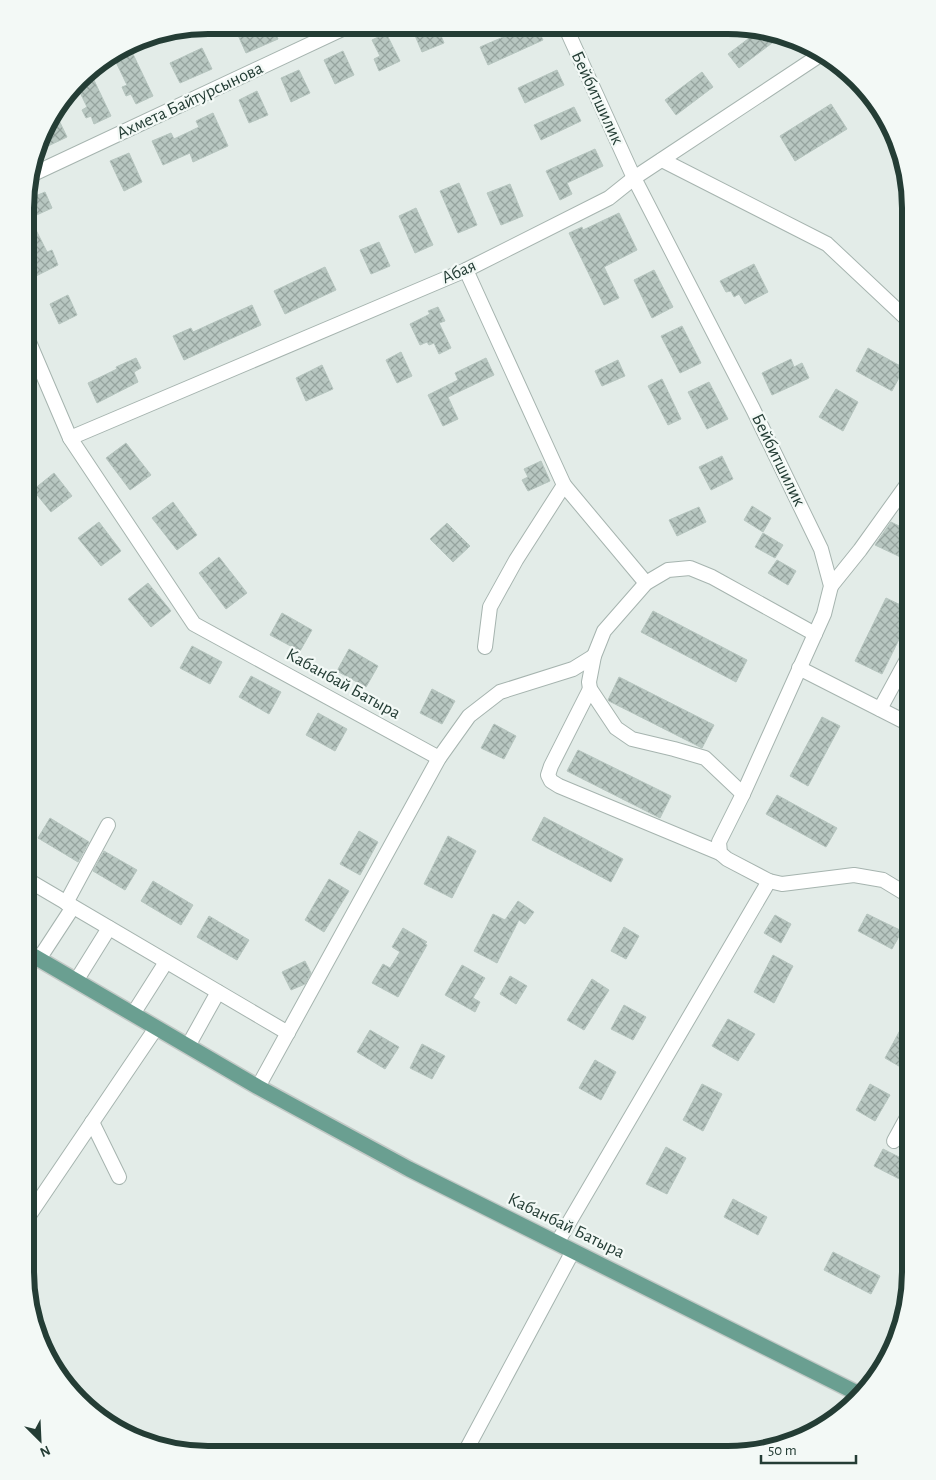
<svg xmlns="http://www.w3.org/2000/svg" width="936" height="1480" font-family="'Alegreya Sans',sans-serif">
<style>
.building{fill:url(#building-cross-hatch);stroke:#b6c5bf}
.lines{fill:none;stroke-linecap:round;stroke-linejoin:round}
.minor-casing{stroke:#a6b4af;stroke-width:16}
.major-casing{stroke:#c2c9c6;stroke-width:18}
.minor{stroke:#fff;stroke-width:14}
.major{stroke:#6a9f91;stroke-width:15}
.labels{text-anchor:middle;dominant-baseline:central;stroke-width:4.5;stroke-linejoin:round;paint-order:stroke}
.street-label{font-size:18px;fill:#243d35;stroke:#f3f9f6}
.rim{fill:none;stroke:#243d35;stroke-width:6}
</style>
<defs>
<pattern id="building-cross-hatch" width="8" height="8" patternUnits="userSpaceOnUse" patternTransform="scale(1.25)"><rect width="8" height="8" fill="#b8c7c1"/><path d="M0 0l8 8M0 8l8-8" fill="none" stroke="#95a39e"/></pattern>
</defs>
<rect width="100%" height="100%" fill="#e3ece8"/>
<g class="building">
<path d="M253 25H272L278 39 246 53 237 33Z"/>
<path d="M411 26H437L444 43 422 52Z"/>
<path d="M529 26H536L543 40 488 65 480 47Z"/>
<path d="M760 30 772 35 776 40 739 68 728 54Z"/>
<path d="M386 33 400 61 379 71 374 59 380 56 372 40Z"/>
<path d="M202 48 212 69 180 83 170 63Z"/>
<path d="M343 51 354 75 335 84 324 60Z"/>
<path d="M132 52 153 96 136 104 131 94 126 96 122 87 127 85 115 60Z"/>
<path d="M299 70 310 93 291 102 281 78Z"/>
<path d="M557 70 564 85 525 103 518 88Z"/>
<path d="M702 72 713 87 676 115 665 100Z"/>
<path d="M92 76 111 116 94 124 91 116 86 118 82 110 87 107 76 84Z"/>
<path d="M257 91 268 115 249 123 239 100Z"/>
<path d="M831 104 847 129 795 161 780 136Z"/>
<path d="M574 107 581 121 541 140 534 125Z"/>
<path d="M55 112 67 137 48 146 42 133 44 126Z"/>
<path d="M213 113 228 146 193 162 190 153 163 165 152 141 171 133 174 139 199 127 196 121Z"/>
<path d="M595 149 603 166 567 183 572 194 560 200 546 171Z"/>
<path d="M129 153 142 182 124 191 110 161Z"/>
<path d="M459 183 477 225 458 233 440 191Z"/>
<path d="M510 184 523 216 501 225 487 193Z"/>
<path d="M45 192 52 208 30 218 47 252 52 250 58 265 36 276 26 255V200Z"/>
<path d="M416 208 433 245 415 253 399 216Z"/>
<path d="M619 213 637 250 604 267 619 298 604 305 569 233 582 227 583 230Z"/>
<path d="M379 242 390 266 371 274 360 250Z"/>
<path d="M754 264 768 292 745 304 739 294 734 297 731 291 726 292 720 281Z"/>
<path d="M325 267 336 290 285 314 274 291Z"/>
<path d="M654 270 673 307 652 318 634 280Z"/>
<path d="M68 295 77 315 59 324 50 304Z"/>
<path d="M252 305 261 325 184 360 173 336 191 328 193 332Z"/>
<path d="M438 307 445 321 439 323 451 348 439 354 434 343 429 345 427 342 420 345 410 324 430 314 428 311Z"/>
<path d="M682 326 701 363 680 373 661 336Z"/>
<path d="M868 348 904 368 892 391 856 371Z"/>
<path d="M401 352 412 376 397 383 386 360Z"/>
<path d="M136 358 141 368 134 372 138 382 97 403 88 383 117 369 116 367Z"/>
<path d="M486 358 494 375 448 397 458 419 443 426 428 395 458 380 455 373Z"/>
<path d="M791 359 794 367 802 363 809 378 772 395 762 373Z"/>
<path d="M618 360 625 376 602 386 595 371Z"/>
<path d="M322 365 333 389 306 401 296 378Z"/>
<path d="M662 379 681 419 668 425 648 386Z"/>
<path d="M709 382 728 419 707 429 688 392Z"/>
<path d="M836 389 858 402 843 431 819 417Z"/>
<path d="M126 443 151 475 130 490 106 458Z"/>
<path d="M722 456 733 479 711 490 699 467Z"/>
<path d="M541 461 550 481 528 491 522 480 528 477 524 469Z"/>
<path d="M54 473 72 496 51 512 33 490Z"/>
<path d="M173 502 197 535 177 550 152 518Z"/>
<path d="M752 506 771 518 763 532 744 520Z"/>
<path d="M699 507 706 522 677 536 669 520Z"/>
<path d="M99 522 121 551 101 566 78 538Z"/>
<path d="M891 522 911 532V562L875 545Z"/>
<path d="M447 523 470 546 453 562 430 539Z"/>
<path d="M763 533 783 545 775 558 755 547Z"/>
<path d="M219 557 247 593 226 609 199 573Z"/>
<path d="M777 560 796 571 788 585 768 573Z"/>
<path d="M148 583 171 611 151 627 128 599Z"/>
<path d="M886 598 911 610V615L882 674 855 661Z"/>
<path d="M653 611 747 660 736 682 641 632Z"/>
<path d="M282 613 312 630 300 651 270 635Z"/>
<path d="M192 646 222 662 210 684 180 668Z"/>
<path d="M349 649 378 666 366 687 337 671Z"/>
<path d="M251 676 281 692 269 714 239 697Z"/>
<path d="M619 677 714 725 702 748 609 701 608 700Z"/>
<path d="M432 689 455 701 442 724 420 713Z"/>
<path d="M318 713 347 729 335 751 306 735Z"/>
<path d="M822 717 840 726 808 786 790 776Z"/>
<path d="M494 724 516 736 504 759 481 748Z"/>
<path d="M578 750 671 796 660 818 567 771Z"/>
<path d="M777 795 837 828 826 847 766 814Z"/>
<path d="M544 817 623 859 611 882 532 840Z"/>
<path d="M50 818 89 842 78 862 38 838Z"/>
<path d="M359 831 378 842 360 875 340 864Z"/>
<path d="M448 836 476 851 452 898 424 884Z"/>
<path d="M104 851 137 870 125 890 93 871Z"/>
<path d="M329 879 349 891 324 932 305 920Z"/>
<path d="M153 881 193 905 181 925 141 901Z"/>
<path d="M518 901 534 912 525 924 519 920 497 963 474 951 493 914 505 920Z"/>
<path d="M867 914 902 931 892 949 858 931Z"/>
<path d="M775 915 791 924 781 943 764 933Z"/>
<path d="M209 916 249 940 237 960 197 937Z"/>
<path d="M624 927 639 936 626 959 611 951Z"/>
<path d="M403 928 427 942 425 944 427 945 398 997 372 983 383 964 390 968 400 952 392 947Z"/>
<path d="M773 955 793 966 774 1003 754 992Z"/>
<path d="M305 961 311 973 305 984 291 990 282 972Z"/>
<path d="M462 965 485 978 473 998 480 1002 475 1012 445 995Z"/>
<path d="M510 976 527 986 516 1004 500 994Z"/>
<path d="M592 979 609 990 584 1030 567 1020Z"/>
<path d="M624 1005 646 1017 633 1040 611 1029Z"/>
<path d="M911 1010V1057L904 1069 885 1058Z"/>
<path d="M728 1019 755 1034 738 1061 712 1046Z"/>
<path d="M370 1030 399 1047 385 1069 357 1052Z"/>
<path d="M422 1044 445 1056 432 1079 410 1068Z"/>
<path d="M595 1060 616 1072 601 1100 579 1088Z"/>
<path d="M702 1084 722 1094 703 1131 683 1120Z"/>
<path d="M870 1084 890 1095 875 1121 856 1110Z"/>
<path d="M666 1147 686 1158 667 1194 646 1184Z"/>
<path d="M883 1149 911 1163V1185L874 1166Z"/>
<path d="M733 1199 767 1217 758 1235 724 1217Z"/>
<path d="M833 1252 880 1276 871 1294 824 1270Z"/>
</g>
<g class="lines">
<defs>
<g id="minor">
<path d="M565 26 634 178 753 409 821 549 831 586 824 614 743 794 719 842 720 853 727 859 769 881 782 884 854 875 883 880 911 897"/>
<path d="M662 160 827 244 911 323"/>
<path d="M29 176 351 25"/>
<path d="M466 270 564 485 516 560 490 607 485 647"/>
<path d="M26 335 70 438 194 624 439 758"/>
<path d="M70 438 466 270 609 198 634 178 820 55"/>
<path d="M564 485 646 583"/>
<path d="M831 586 860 550 911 479"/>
<path d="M799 668 911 725"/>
<path d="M590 689 551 766 548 775 551 781 559 786 720 853"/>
<path d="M880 709 911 652"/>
<path d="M743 794 705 758 674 749 632 739 616 728 590 689 589 682 594 656 604 631 646 583 668 570 690 568 712 577 815 634"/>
<path d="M26 879 288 1033"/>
<path d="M66 903 108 825"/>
<path d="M39 959 73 907"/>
<path d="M76 981 109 928"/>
<path d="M133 1014 166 962"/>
<path d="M188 1046 218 992"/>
<path d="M258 1087 439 758 469 716 500 692 573 669 594 656"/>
<path d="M92 1122 119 1177"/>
<path d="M894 1141 911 1110"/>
<path d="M28 1217 156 1028"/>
<path d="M557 1243 769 881"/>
<path d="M464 1454 573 1251"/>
</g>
<path id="major" d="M25 951 258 1087 409 1169 859 1394"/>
</defs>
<use href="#minor" class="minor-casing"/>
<use href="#major" class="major-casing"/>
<use href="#minor" class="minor"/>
<use href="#major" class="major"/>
</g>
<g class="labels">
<g class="street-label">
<text transform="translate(597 98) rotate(65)">Бейбитшилик</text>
<text transform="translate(190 101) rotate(-25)">Ахмета Байтурсынова</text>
<text transform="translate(459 272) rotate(-24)">Абая</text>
<text transform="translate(778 460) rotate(64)">Бейбитшилик</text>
<text transform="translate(343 684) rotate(29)">Кабанбай Батыра</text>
<text transform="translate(566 1226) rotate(26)">Кабанбай Батыра</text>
</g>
</g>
<path d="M0 0H936V1480H0ZM208 34H728A174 174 0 0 1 902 208V1272A174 174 0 0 1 728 1446H208A174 174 0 0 1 34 1272V208A174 174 0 0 1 208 34Z" fill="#f3f9f6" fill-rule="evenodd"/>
<path class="rim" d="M208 34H728A174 174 0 0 1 902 208V1272A174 174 0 0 1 728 1446H208A174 174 0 0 1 34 1272V208A174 174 0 0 1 208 34Z"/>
<g transform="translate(40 1440) rotate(156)" stroke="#f3f9f6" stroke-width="4" paint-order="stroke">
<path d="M0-4L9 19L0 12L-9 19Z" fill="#243d35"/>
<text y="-8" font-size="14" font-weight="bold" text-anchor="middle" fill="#243d35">N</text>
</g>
<path d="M761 1455v8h95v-8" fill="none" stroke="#243d35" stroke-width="2.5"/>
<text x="768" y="1455" font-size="15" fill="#243d35" stroke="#f3f9f6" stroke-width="4" paint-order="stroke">50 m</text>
</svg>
